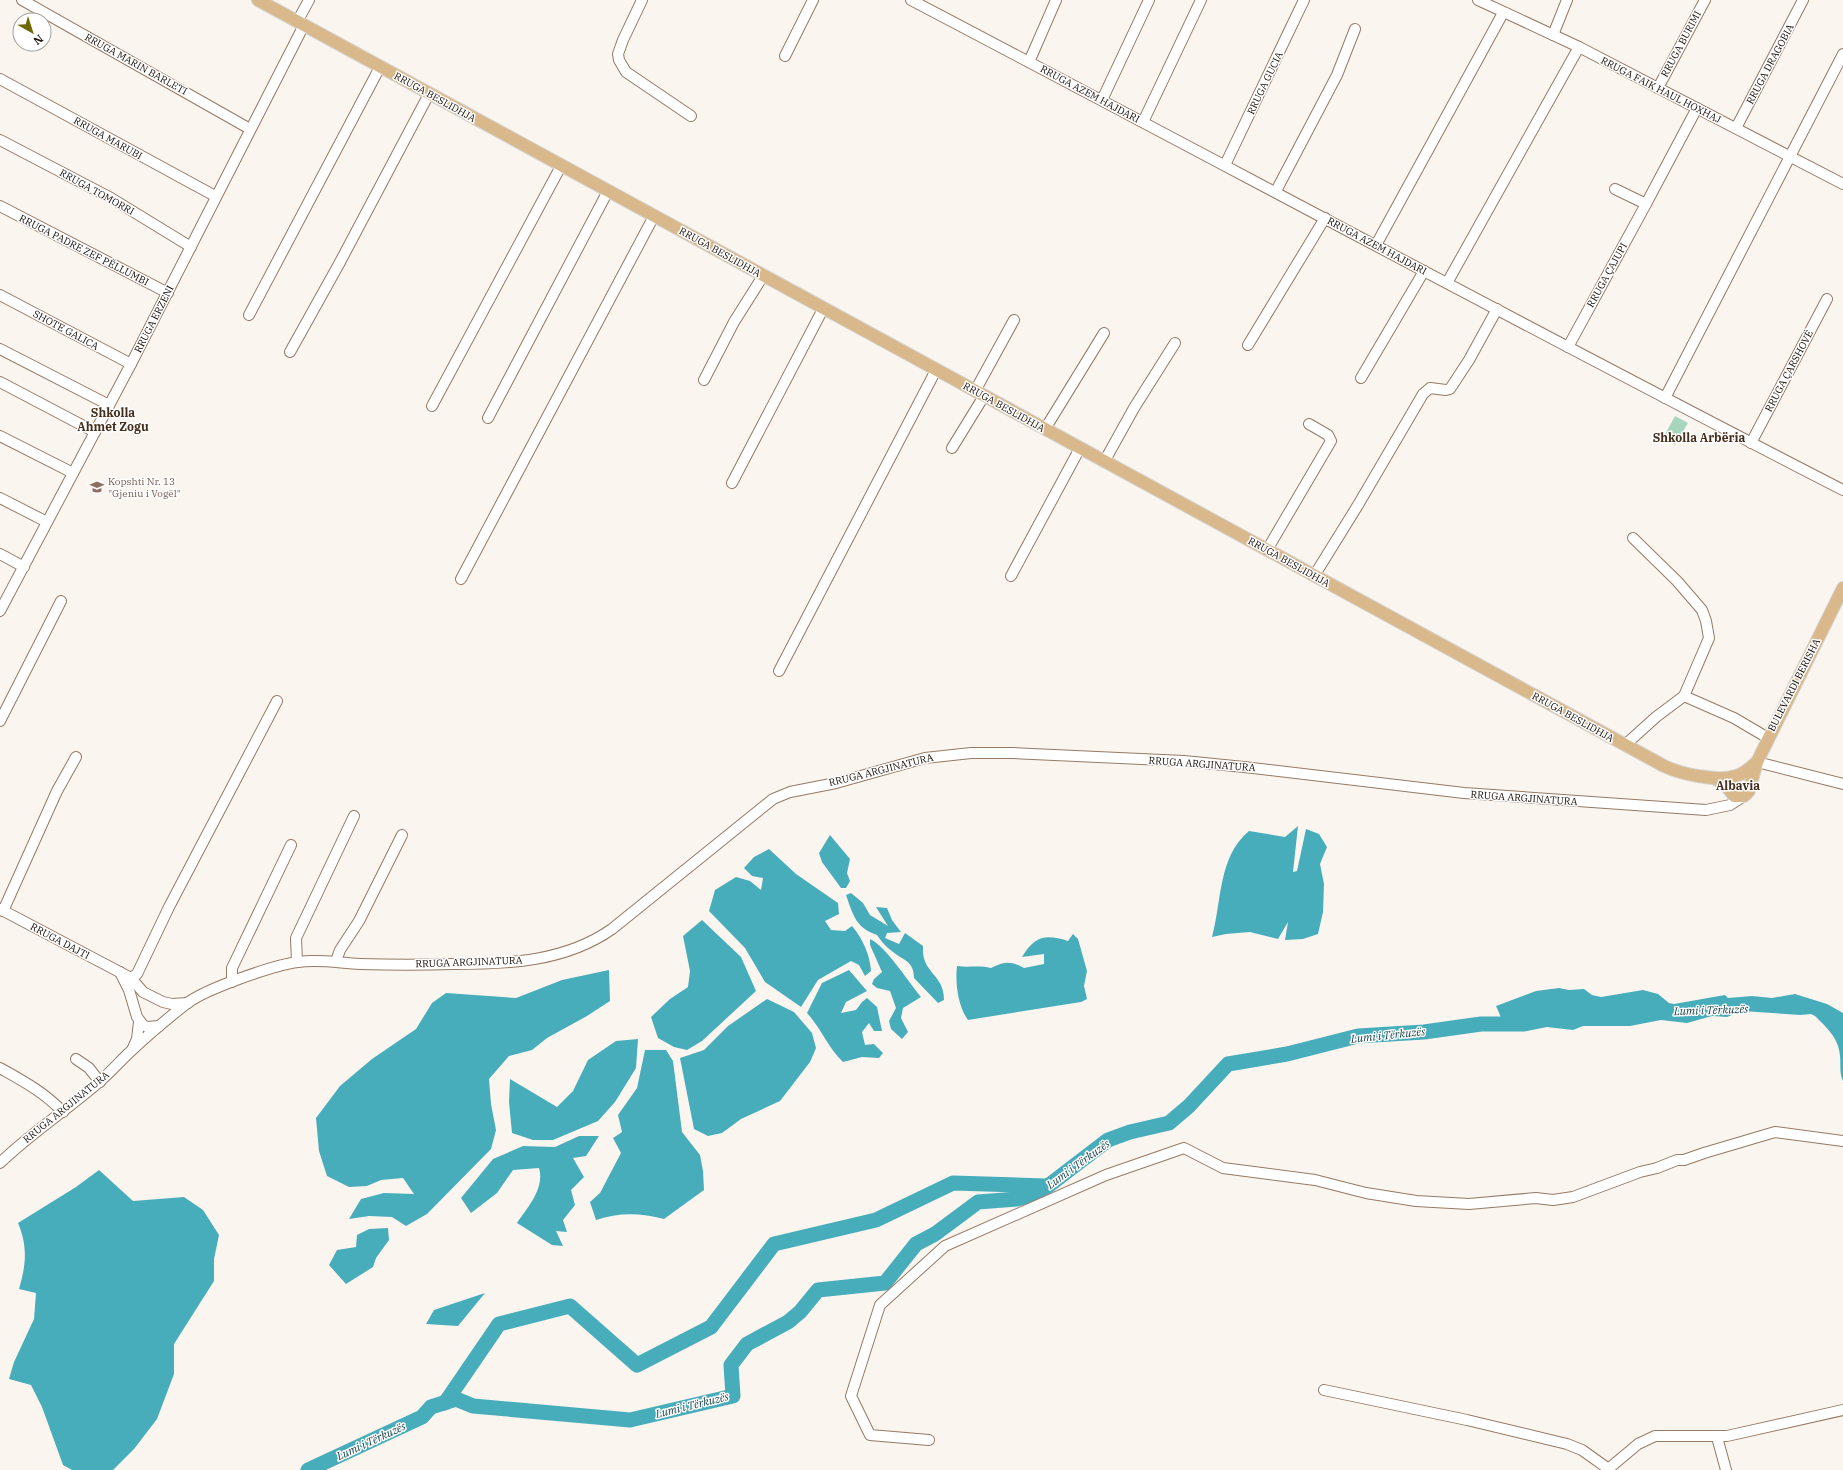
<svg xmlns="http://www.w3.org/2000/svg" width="1843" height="1470" font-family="'IBM Plex Serif',serif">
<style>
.green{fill:#a8d6bc}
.water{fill:#48adbb}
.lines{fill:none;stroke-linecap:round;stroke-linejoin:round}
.river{stroke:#48adbb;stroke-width:15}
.minor-casing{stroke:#957a65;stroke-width:12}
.major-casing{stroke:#d5d3d2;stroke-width:14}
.minor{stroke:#fff;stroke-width:10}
.major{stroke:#d9b98c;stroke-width:12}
.labels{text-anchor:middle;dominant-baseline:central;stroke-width:3;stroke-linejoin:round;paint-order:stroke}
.street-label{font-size:10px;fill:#150c05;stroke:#fff}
.education-label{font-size:10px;fill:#785e54;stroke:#fff;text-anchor:start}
.water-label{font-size:11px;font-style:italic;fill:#0d3c42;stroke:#fff}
.quarter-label{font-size:12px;font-weight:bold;fill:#442d1a;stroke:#fff}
</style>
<rect width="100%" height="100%" fill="#fbf5f0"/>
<path class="green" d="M1675 416 1688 423 1675 445 1663 438Z"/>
<g class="water">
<path d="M1298 826 1293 872 1297 871 1306 829 1319 834 1327 847 1320 864 1324 884 1323 912 1318 934 1303 939 1285 940 1288 922 1278 939 1250 932 1226 934 1212 937C1222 900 1218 857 1249 831L1285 837Z"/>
<path d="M830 835 850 859 847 873 850 881 846 888H841L822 862 819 853Z"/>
<path d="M769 849 796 874 838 903 839 914 825 921 831 930 845 931 852 926C863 939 870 955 871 971L865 976 859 965 851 961 818 980 801 1007 765 982 745 948 709 911 715 890 736 877 750 881 761 890 763 878 752 876 744 868 754 857Z"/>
<path d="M851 893 863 903 870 915 888 926 876 907 887 908 892 920 901 932 887 933 885 938 899 944 905 933 923 946C921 974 944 973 944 1000L938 1003 914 978C914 961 904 961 893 952 886 947 882 942 877 935 856 928 853 915 846 895Z"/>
<path d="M702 920 741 957 756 991 702 1041 687 1050 674 1047 658 1038 651 1017 670 999 688 987 690 971 683 936Z"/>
<path d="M1073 934 1078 939 1087 971 1084 986 1087 999 1081 1002 968 1020C958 1006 955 983 957 966 969 968 979 965 991 968 1005 961 1011 961 1024 968L1044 964V954L1022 957C1035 936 1045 934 1068 941Z"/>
<path d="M870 939C886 946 909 983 921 997L903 1008 901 1018 908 1032 902 1039 891 1029 889 1021 896 1008 890 991 877 988 872 984 874 979 882 972 870 945Z"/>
<path d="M609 970 610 1001 587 1016 547 1038 532 1050 509 1056 489 1079 491 1104 496 1130 491 1149 427 1214 406 1226 392 1217 369 1216 349 1219 361 1199 384 1193 414 1194 403 1178 381 1180 367 1186 349 1187 327 1176 319 1151 316 1118 340 1086 372 1059 416 1029 432 1003 446 993 516 998 562 980Z"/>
<path d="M849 970 867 991 846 1002 841 1013 856 1010 862 1002 867 998 877 1007 882 1031H874L869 1023 862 1032 865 1045 874 1044 883 1053 879 1058 862 1057 843 1062C828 1048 821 1028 807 1013L822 983Z"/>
<path d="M1559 988 1569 990 1584 989 1592 995 1601 997 1643 990 1658 994 1669 1003 1674 1004 1725 995 1728 998 1752 996 1772 998 1795 994 1827 1004 1843 1013V1081C1839 1073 1841 1064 1840 1056 1839 1038 1826 1027 1815 1016L1811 1014 1800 1015 1742 1011 1727 1017 1712 1016 1687 1023 1661 1020 1630 1026H1583L1573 1030 1547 1027 1527 1031H1507L1496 1006 1536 991Z"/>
<path d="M767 999 794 1012 812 1033 816 1048 810 1062 780 1101 741 1119 722 1133 708 1136 694 1129 680 1058 704 1050 728 1026Z"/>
<path d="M638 1039 636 1068 615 1102 598 1121 553 1140H533L512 1133 509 1102 510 1079 557 1107 573 1091 588 1060 616 1041Z"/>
<path d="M645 1050H666L673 1061 682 1132 700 1155 703 1171 704 1190 664 1219C641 1213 619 1212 596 1220L590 1202 600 1193 621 1153 613 1138 622 1132 618 1115 637 1088Z"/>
<path d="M579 1136H599L586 1156 573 1158 584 1177 571 1190 575 1205 563 1220 567 1232 556 1231 563 1246 552 1245 517 1223C528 1207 545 1188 539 1168L513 1170 497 1193 471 1213 461 1198 493 1159 523 1146 555 1147Z"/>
<path d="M99 1170 133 1201 184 1197 203 1210 219 1235 214 1259V1281L174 1344V1374L157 1419 134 1449 113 1470H72L63 1465 42 1407 31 1385 9 1379 14 1362 34 1319 36 1293 19 1289C26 1265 28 1247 18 1223L76 1187Z"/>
<path d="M388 1228 389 1240 376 1258 373 1267 346 1284 329 1265 337 1250 356 1247 357 1235 369 1229Z"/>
<path d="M485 1293 458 1326 426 1324 434 1310Z"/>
</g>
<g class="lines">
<g class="river">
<path d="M445 1403 499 1324 570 1306 637 1365 711 1327 774 1244 876 1220 953 1183 1045 1186"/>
<path d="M308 1470 422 1417 431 1407 456 1399 473 1406 630 1420 733 1396 731 1365 747 1344 788 1322 800 1312 818 1290 885 1283 916 1244 935 1234 978 1202 1017 1199 1033 1194 1048 1186 1108 1140 1130 1132 1169 1123 1189 1106 1228 1064 1287 1054 1358 1036 1424 1032 1481 1024H1524"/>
</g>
<defs>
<g id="minor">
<path d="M22 0 250 129"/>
<path d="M642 0 623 40 618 54 619 60 626 72 691 116"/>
<path d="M911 0C1222 163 1531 330 1843 490"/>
<path d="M1478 0 1579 47 1843 184"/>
<path d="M297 22 309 0"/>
<path d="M1553 35 1567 0"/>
<path d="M785 56 813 0"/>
<path d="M1029 62 1056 0"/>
<path d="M0 79 215 196"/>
<path d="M1658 88 1705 0"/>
<path d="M1102 100 1149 0"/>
<path d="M1143 122 1201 0"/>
<path d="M1736 128 1803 0"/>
<path d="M0 140 111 198 191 247"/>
<path d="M1225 165 1304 0"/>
<path d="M1615 189 1646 204 1697 108"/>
<path d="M1276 191 1337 75 1355 29"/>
<path d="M0 206 168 293"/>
<path d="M1376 245 1503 13"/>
<path d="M1447 283 1579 47"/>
<path d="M0 295 131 364"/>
<path d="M249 315 380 67"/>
<path d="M1248 345 1325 218"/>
<path d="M1568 347 1646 204"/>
<path d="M0 349 109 405"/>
<path d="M290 352 339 264 429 94"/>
<path d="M1361 378 1424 271"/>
<path d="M704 380 734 322 763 276"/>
<path d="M0 382 95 432"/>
<path d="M975 391 1014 320"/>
<path d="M1665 398 1843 54"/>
<path d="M432 406 561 166"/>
<path d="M488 418 608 191"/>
<path d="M1045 429 1104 333"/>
<path d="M0 436 73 473"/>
<path d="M1751 443 1827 299"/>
<path d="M952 448 984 396"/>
<path d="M1104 462 1134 408 1175 343"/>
<path d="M732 483 823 309"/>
<path d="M0 498 47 522"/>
<path d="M1633 538 1677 581 1702 610 1706 621 1709 638 1684 696"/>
<path d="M1267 550 1331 441 1328 435 1309 424"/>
<path d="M0 554 24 567"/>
<path d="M1011 576 1080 448"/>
<path d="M1314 576 1358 505 1423 394 1430 388 1446 390 1450 389 1469 360 1497 309"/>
<path d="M461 579 654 216"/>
<path d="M0 611 131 364 304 25"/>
<path d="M779 671 936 370"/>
<path d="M0 721 61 601"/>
<path d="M1625 745 1656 717 1684 696 1734 718 1768 738"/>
<path d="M1757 762 1843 784"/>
<path d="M0 909 131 978 143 992 163 1002 172 1004 188 1003"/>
<path d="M3 911 57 791 76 757"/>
<path d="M336 961 340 950 359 921 402 835"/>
<path d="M297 962 296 938 354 816"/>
<path d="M120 972 129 990 137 1017 143 1025 147 1027 159 1026"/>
<path d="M131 978 137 974 169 907 277 701"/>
<path d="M232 982V968L291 845"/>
<path d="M133 1048 137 1039 139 1022"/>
<path d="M76 1059 89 1068 100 1082"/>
<path d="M0 1068C23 1081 44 1092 63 1112"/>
<path d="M0 1163C31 1133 67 1110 99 1082 110 1073 120 1061 131 1051 148 1035 167 1019 186 1004 205 989 274 965 298 962 319 959 339 963 360 964 391 965 422 965 453 964 508 964 565 962 612 929L773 799 790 792 836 783 925 758 971 753H1013L1184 761 1244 767 1464 793 1706 810 1730 805 1744 796"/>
<path d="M1324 1390 1467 1420 1567 1444 1582 1450 1610 1470"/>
<path d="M1717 1437 1726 1470"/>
<path d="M929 1440 870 1435 851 1396 880 1305 945 1246 1106 1175 1184 1148 1223 1168 1315 1180 1366 1193 1416 1201 1469 1204 1536 1198 1553 1200 1573 1197 1640 1172 1657 1168 1677 1160H1684L1704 1153 1775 1132 1843 1141"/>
<path d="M1607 1470 1638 1444 1655 1436H1727L1843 1410"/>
</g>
<g id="major">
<path d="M258 0 1664 766C1681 774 1717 782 1736 776 1744 774 1750 768 1757 762"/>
<path d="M1714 778 1725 784 1734 796H1744L1749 791 1757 762 1843 588"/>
</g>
</defs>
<use href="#minor" class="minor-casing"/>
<use href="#major" class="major-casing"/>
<use href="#minor" class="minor"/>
<use href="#major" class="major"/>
</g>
<defs>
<symbol id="school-bare" viewBox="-9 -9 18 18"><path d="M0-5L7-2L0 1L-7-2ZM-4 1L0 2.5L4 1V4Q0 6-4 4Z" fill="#8d6e63" stroke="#fff" stroke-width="2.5" paint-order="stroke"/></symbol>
</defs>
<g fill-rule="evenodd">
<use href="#school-bare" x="87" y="477" width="20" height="20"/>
</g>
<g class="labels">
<g class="street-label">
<text transform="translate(1681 44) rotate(-62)">RRUGA BURIMI</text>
<text transform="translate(136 64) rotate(29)">RRUGA MARIN BARLETI</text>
<text transform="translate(1770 64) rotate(-62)">RRUGA DRAGOBIA</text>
<text transform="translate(1265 83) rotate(-64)">RRUGA GUCIA</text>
<text transform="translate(1661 90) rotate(27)">RRUGA FAIK HAUL HOXHAJ</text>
<text transform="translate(1090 94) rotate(28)">RRUGA AZEM HAJDARI</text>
<text transform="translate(435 97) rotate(29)">RRUGA BESLIDHJA</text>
<text transform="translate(108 138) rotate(29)">RRUGA MARUBI</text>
<text transform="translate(97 192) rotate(29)">RRUGA TOMORRI</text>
<text transform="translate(1377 246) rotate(28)">RRUGA AZEM HAJDARI</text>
<text transform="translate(84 250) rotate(27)">RRUGA PADRE ZEF PËLLUMBI</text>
<text transform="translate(720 252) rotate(29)">RRUGA BESLIDHJA</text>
<text transform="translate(1607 275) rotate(-61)">RRUGA ÇAJUPI</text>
<text transform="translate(154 319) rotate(-63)">RRUGA ERZENI</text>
<text transform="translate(66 330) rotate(28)">SHOTE GALICA</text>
<text transform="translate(1789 371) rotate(-62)">RRUGA ÇARSHOVË</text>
<text transform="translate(1004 407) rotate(29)">RRUGA BESLIDHJA</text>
<text transform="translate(1289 562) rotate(29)">RRUGA BESLIDHJA</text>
<text transform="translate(1794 685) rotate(-63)">BULEVARDI BERISHA</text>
<text transform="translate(1573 717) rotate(29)">RRUGA BESLIDHJA</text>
<text transform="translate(1202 764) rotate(4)">RRUGA ARGJINATURA</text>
<text transform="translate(881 770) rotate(-14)">RRUGA ARGJINATURA</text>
<text transform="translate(1524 798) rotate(4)">RRUGA ARGJINATURA</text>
<text transform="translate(60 941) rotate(28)">RRUGA DAJTI</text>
<text transform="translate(469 962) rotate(-2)">RRUGA ARGJINATURA</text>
<text transform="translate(66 1107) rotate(-39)">RRUGA ARGJINATURA</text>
</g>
<g class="education-label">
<text x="108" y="481">Kopshti Nr. 13<tspan x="108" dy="12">"Gjeniu i Vogël"</tspan></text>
</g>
<g class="water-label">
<text transform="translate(1711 1010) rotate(-2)">Lumi i Tërkuzës</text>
<text transform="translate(1388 1035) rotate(-6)">Lumi i Tërkuzës</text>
<text transform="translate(1078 1164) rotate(-36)">Lumi i Tërkuzës</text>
<text transform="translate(692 1405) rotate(-14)">Lumi i Tërkuzës</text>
<text transform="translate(371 1441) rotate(-25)">Lumi i Tërkuzës</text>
</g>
<g class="quarter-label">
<text x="113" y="412">Shkolla<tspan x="113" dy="14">Ahmet Zogu</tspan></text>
<text x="1699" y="437">Shkolla Arbëria</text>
<text x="1738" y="785">Albavia</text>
</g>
</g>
<g transform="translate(32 32) rotate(141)"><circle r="19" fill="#ffffff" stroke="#a19e9b"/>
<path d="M0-3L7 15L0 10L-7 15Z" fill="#706902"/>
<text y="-6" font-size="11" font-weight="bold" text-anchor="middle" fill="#150c05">N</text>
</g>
</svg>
